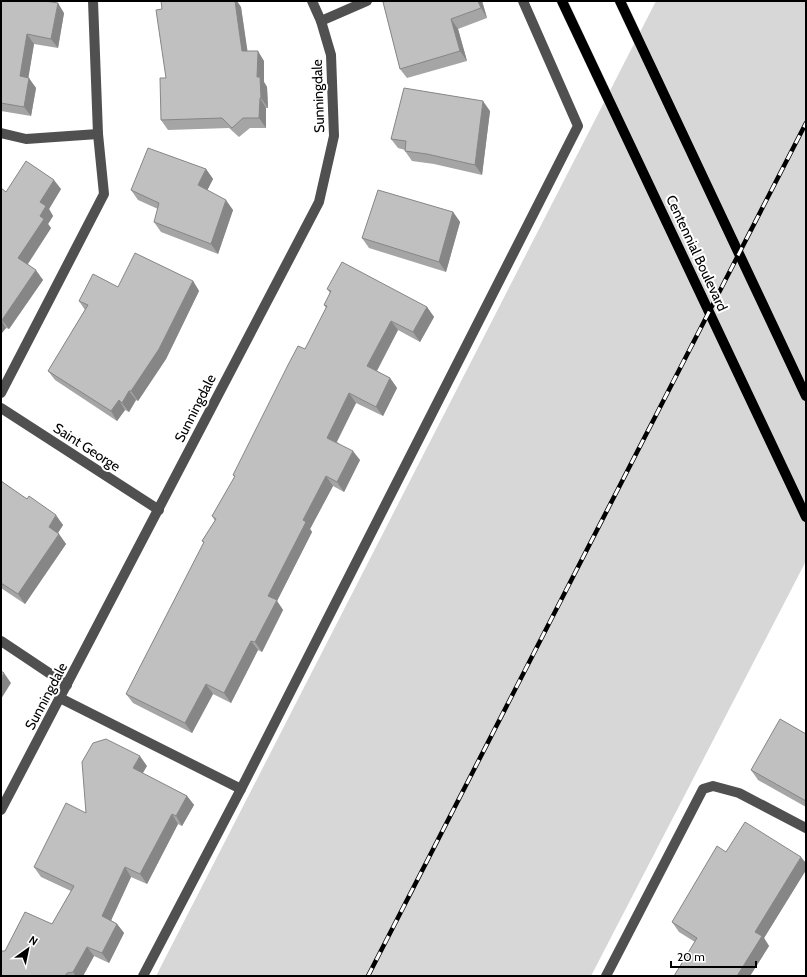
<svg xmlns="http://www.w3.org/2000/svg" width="807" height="977" font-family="Cabin,sans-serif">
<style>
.green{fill:#d7d7d7}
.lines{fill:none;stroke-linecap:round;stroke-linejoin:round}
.major-casing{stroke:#dbdbdb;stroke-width:11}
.minor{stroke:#505050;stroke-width:10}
.major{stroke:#000;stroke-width:10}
.rail-casing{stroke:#000;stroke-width:4.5}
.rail{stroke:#fff;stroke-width:3;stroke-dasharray:9;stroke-linecap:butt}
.wall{fill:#a5a5a5}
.shaded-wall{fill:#868686}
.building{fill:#c0c0c0;stroke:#868686}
.labels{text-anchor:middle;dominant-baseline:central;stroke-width:4;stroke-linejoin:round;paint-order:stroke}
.street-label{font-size:14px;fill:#000;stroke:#fff}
</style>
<rect width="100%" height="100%" fill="#fff"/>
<path class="green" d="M656 1H806V561L591 976H156Z"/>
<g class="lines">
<defs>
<g id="major">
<path d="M562 1 806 517"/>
<path d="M620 1 806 396"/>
</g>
</defs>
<use href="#major" class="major-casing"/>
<g class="minor">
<path d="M321 21 367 1"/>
<path d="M1 133 26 139 98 134"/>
<path d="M1 393 104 194 98 134 93 1"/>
<path d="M1 408 159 510"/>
<path d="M1 641 67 685"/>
<path d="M60 698 241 789"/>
<path d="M1 810 319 202 334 136 331 55 321 21 312 1"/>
<path d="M143 976 241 789 578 126 523 1"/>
<path d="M606 976 703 789 713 786 739 793 806 828"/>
</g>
<use href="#major" class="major"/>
<defs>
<path id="rail" d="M368 976 806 123"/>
</defs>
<use href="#rail" class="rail-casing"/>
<use href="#rail" class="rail"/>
</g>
<g class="wall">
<path d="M1 1 64 13 58 48 34 44 28 78 36 88 31 116 1 111Z"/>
<path d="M482 1 487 18 458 29 467 61 407 78 400 69 383 2Z"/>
<path d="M237 2 241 7 247 51 264 61V82L267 87 268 108H266V128H250L239 137 229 128 168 130 161 120 166 78 162 9Z"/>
<path d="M490 111 482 175 434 164 412 161 405 151V150L398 148 391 139Z"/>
<path d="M206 169 213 179 207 190 233 210 218 254 161 232 154 222 158 209 138 200 131 190Z"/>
<path d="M1 188 6 192 61 189 49 209 53 216 48 224 51 228 28 264 43 280 9 329 6 328 1 334Z"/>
<path d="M453 212 460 222 446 272 369 248 362 238Z"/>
<path d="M193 281 199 291 166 359 138 401 136 400 129 412 125 410 117 421 55 380 48 371 85 310 79 301 118 287Z"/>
<path d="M327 289 427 307 434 317 420 342 398 330 377 371 390 378 397 388 383 416 356 403 337 442 360 460 344 492 333 486 310 529 312 532 277 601 283 610 262 652 258 650 231 703 213 694 192 733 133 703 126 694 204 543 202 541 215 521 212 516 235 477 233 475 305 349 326 308 324 305 330 293Z"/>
<path d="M1 481 63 525 58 533 66 544 25 604 1 588Z"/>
<path d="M806 734V807L758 780 751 770Z"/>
<path d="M147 766 142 773 187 796 194 805 182 826 178 824 147 884 131 877 111 920 117 924 124 933 109 963 94 956 83 976H1L5 951 52 924 71 891 41 877 34 867 86 813Z"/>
<path d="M726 852 806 863V870L764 938 769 946 750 976H674L695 942 679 932 672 922Z"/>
</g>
<g class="shaded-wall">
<path d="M234 1H237L241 7 249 61 242 51Z"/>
<path d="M478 1H482L487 18 481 8Z"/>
<path d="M58 3 64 13 58 48 51 39Z"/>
<path d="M451 19 458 29 467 61 460 51Z"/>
<path d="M27 34 34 44 27 86 20 76Z"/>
<path d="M258 51 264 61V82L267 87 268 108 261 98 257 77Z"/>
<path d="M29 78 36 88 31 116 24 107Z"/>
<path d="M260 98 266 108V128L259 118Z"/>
<path d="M483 101 490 111 482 175 475 165Z"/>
<path d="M206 169 213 179 205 195 198 185Z"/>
<path d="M54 180 61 189 49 209 53 216 48 224 51 228 25 268 18 258 40 216V202Z"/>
<path d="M226 200 233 210 218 254 211 244Z"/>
<path d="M453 212 460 222 446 272 439 262Z"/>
<path d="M36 270 43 280 9 329 2 320Z"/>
<path d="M193 281 199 291 166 359 138 401 131 391Z"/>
<path d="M427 307 434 317 420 342 413 332Z"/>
<path d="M1 320 6 328 1 334Z"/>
<path d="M391 321 398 330 374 376 367 366Z"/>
<path d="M390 378 397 388 383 416 376 407Z"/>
<path d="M129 391 136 400 129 412 122 403Z"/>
<path d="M349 393 356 403 334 447 327 438Z"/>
<path d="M119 400 125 410 117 421 111 411Z"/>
<path d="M353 451 360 460 344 492 337 482Z"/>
<path d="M326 476 333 486 310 529 312 532 277 601 283 610 262 652 255 642 268 596 303 520Z"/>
<path d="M56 515 63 525 56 536 49 527Z"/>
<path d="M59 534 66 544 25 604 18 594Z"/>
<path d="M251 641 258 650 231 703 224 693Z"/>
<path d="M4 673 11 683 1 699V679Z"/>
<path d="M206 684 213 694 192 733 185 723Z"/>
<path d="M140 756 147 766 140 778 133 768Z"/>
<path d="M187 796 194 805 182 826 176 816Z"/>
<path d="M172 814 178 824 147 884 140 874Z"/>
<path d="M801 857 806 863V870L764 938 769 946 750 976H737L755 932Z"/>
<path d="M125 867 131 877 109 925 102 916Z"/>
<path d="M117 924 124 933 109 963 102 953Z"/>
<path d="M87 947 94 956 83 976H76L73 972Z"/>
</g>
<g class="building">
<path d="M1 1H45L58 3 51 39 27 34 20 76 29 78 24 107 1 103Z"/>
<path d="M161 1H235L242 51H258L257 77H260L261 98H260L259 118H243L232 128 222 118 161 120 160 78H166L156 10 162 9Z"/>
<path d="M388 1H478L481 8 451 19 460 51 400 69 383 2Z"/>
<path d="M404 88 483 101 475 165 427 154 405 151 406 141 391 139Z"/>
<path d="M148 148 206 169 198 185 226 200 211 244 154 222 159 203 131 190Z"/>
<path d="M26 161 54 180 40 202 46 206 40 216 44 219 18 258 36 270 2 320 1 319V188L6 192Z"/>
<path d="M378 190 453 212 439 262 362 238Z"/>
<path d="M135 253 193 281 159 349 131 391H129L122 403 119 400 111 411 48 371 88 305 79 301 93 274 118 287Z"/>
<path d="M342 262 427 307 413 332 391 321 367 366 390 378 376 407 349 393 327 438 353 451 337 482 326 476 303 520 306 522 268 596 277 600 255 642 251 641 224 693 206 684 185 723 126 694 204 542 202 541 216 519 212 516 235 476 233 475 288 365 298 346 305 349 327 306 324 305 331 291 327 289Z"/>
<path d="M1 481 27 499 29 496 56 515 49 527 59 534 18 594 1 583Z"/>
<path d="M1 671 4 673 1 679Z"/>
<path d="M780 719 806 734V801L751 770Z"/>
<path d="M106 739 140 756 133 768 187 796 176 816 172 814 140 874 125 867 102 916 117 924 102 953 87 947 73 972 67 973 65 976H1V951H5L25 912 52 924 74 886 34 867 66 803 86 813 82 762 93 743Z"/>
<path d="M745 822 801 857 755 932 762 936 737 976H674L697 938 672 922 717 846 726 852Z"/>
</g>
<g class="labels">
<g class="street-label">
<text transform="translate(318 96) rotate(-92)">Sunningdale</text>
<text transform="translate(697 253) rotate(65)">Centennial Boulevard</text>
<text transform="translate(195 408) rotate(-63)">Sunningdale</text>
<text transform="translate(87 447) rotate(33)">Saint George</text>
<text transform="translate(46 696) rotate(-62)">Sunningdale</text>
</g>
</g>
<rect width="807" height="977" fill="none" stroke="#000000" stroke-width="4"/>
<g transform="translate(28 949) rotate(33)" stroke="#ffffff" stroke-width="3" paint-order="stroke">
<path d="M0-3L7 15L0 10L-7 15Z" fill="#000000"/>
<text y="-6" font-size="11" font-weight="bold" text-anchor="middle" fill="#000000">N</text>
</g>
<path d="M671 961v6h85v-6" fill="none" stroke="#000000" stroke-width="2"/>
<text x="677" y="961" font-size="12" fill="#000000" stroke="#ffffff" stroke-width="3" paint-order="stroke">20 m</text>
</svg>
